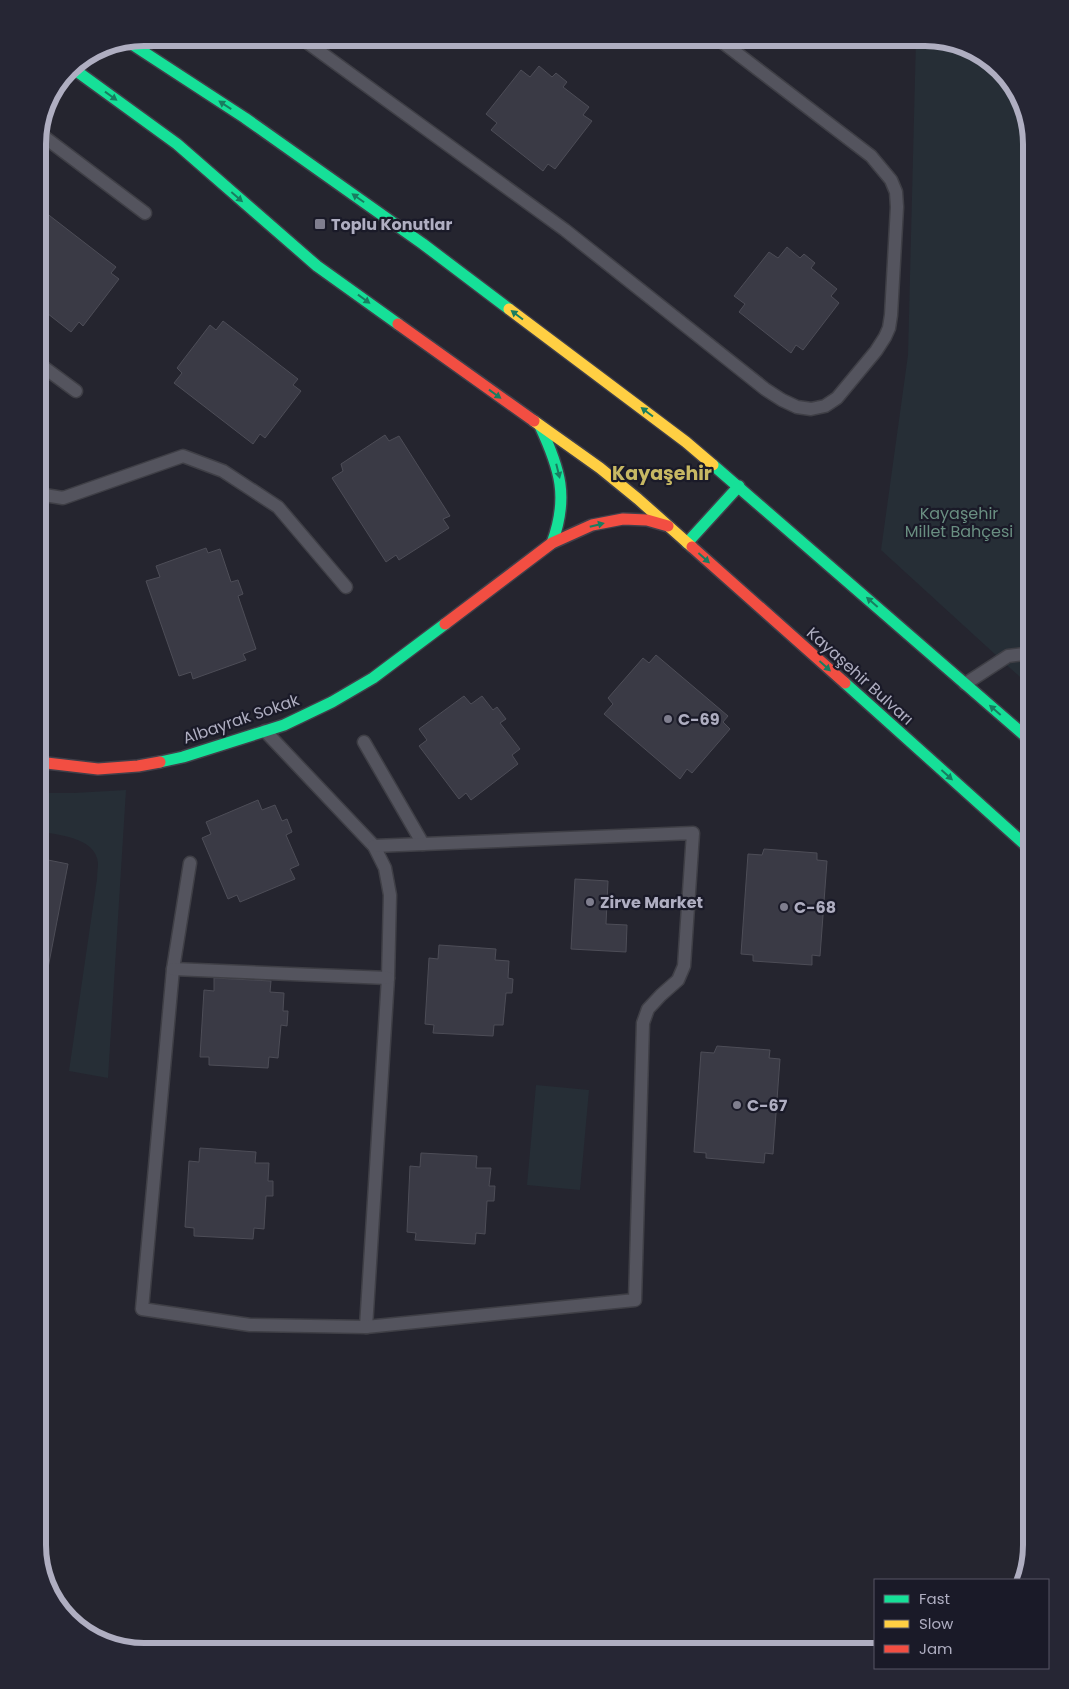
<svg xmlns="http://www.w3.org/2000/svg" width="1069" height="1689" font-family="Poppins,sans-serif">
<style>
.green{fill:#262e36}
.building{fill:#3a3a45;stroke:#4d4d57}
.lines{fill:none;stroke-linecap:round;stroke-linejoin:round}
.lane-casing{stroke:#3f3f46;stroke-width:15}
.fast-casing{stroke:#403f49;stroke-width:14}
.slow-casing{stroke:#403f49;stroke-width:14}
.jam-casing{stroke:#403f49;stroke-width:14}
.lane{stroke:#54545e;stroke-width:12}
.fast{stroke:#16e098;stroke-width:11}
.slow{stroke:#ffcf43;stroke-width:11}
.jam{stroke:#f24e42;stroke-width:11}
.oneway{fill:#187d60}
.poi-dot{fill:#7f7e8e;stroke:#1a1a28;stroke-width:2}
.labels{text-anchor:middle;dominant-baseline:central;stroke-width:4.5;stroke-linejoin:round;paint-order:stroke}
.poi-label{font-size:16px;font-weight:bold;fill:#afaec1;stroke:#1a1a28;text-anchor:start}
.park-label{font-size:16px;fill:#698e81;stroke:#1a1a28}
.street-label{font-size:16px;fill:#afaec1;stroke:#1a1a28}
.quarter-label{font-size:19px;font-weight:bold;fill:#c7b863;stroke:#1a1a28}
.rim{fill:none;stroke:#afaec1;stroke-width:6}
</style>
<rect width="100%" height="100%" fill="#25252f"/>
<g class="green">
<path d="M916 38H932L984 55 1020 97 1031 144V687L881 550 908 355Z"/>
<path d="M126 790 108 1078 69 1071 97 879C97 874 98 868 98 863 96 837 57 835 38 831V793H74Z"/>
<path d="M536 1085 589 1090 580 1190 527 1185Z"/>
</g>
<g class="building">
<path d="M539 66 552 77 556 73 567 82 563 87 589 107 583 115 592 121 555 169 548 164 543 171 491 130 497 123 486 114 521 70 530 77Z"/>
<path d="M41 209 116 267 111 273 119 279 83 326 79 322 71 332 38 306V214Z"/>
<path d="M787 247 800 258 804 254 815 263 811 268 837 289 831 296 839 303 803 350 796 345 791 353 739 312 745 304 734 296 769 252 778 258Z"/>
<path d="M223 321 298 379 293 385 301 391 265 438 260 434 253 444 174 383 182 373 177 368 210 325 216 330Z"/>
<path d="M385 435 389 441 399 436 450 516 443 519 449 528 399 560 396 555 386 562 332 478 343 471 341 464Z"/>
<path d="M206 548 208 553 220 549 231 582 238 580 243 594 238 596 256 649 243 654 246 660 193 679 191 672 179 676 146 581 160 577 156 566Z"/>
<path d="M38 551 43 552 38 590Z"/>
<path d="M656 655 728 716 723 722 730 729 692 773 687 769 680 779 604 714 613 704 608 698 643 658 649 663Z"/>
<path d="M464 696 471 704 482 696 493 710 497 707 506 719 500 723 520 749 512 755 518 764 471 800 466 793 459 799 419 746 427 740 419 729Z"/>
<path d="M258 800 262 810 275 805 282 821 287 819 292 832 286 835 299 865 290 869 295 879 240 902 237 895 228 899 202 838 211 834 206 822Z"/>
<path d="M764 849 817 853V860L827 861 820 956 812 955V965L753 961V955L741 954 748 854 762 855Z"/>
<path d="M38 858 68 864 38 1020Z"/>
<path d="M575 879 608 881 606 924 627 925 626 952 571 949Z"/>
<path d="M439 945 496 949 495 960 509 961 508 978 513 979 512 993H506L503 1025H494L493 1036 433 1033 434 1025 425 1024 429 958 438 959Z"/>
<path d="M214 978 271 981 270 992 284 993 283 1011H288L287 1026 281 1025 278 1058 269 1057 268 1068 209 1065V1057H200L204 990 214 991Z"/>
<path d="M717 1046 770 1050 769 1058 780 1059 773 1154 765 1153 764 1163 706 1158V1153L694 1152 701 1052 714 1053Z"/>
<path d="M200 1148 256 1152 255 1163H269L268 1181H273V1196H266L264 1229 254 1228 253 1239 194 1236V1228L185 1227 189 1161 199 1162Z"/>
<path d="M421 1153 477 1156 476 1168H491L489 1186H495L494 1201H487L485 1234 476 1233 475 1244 415 1240 416 1233 407 1232 410 1166 420 1167Z"/>
</g>
<g class="lines">
<defs>
<g id="lane">
<path d="M301 38 565 230 765 389 782 400 797 407 811 409 825 406 837 398 876 351 885 337 889 328 891 315 897 207 896 192 891 180 871 156 717 38"/>
<path d="M39 133 145 213"/>
<path d="M38 363 76 391"/>
<path d="M38 494 63 498 183 456 223 471 278 507 346 587"/>
<path d="M965 684 1008 656 1024 654 1031 661"/>
<path d="M265 731 374 846 385 868 390 895 388 978 366 1327"/>
<path d="M364 742 423 844"/>
<path d="M190 863 173 969 142 1309 250 1325 366 1327 635 1300 643 1023 648 1009 661 995 678 980 684 966 693 833 374 846"/>
<path d="M173 969 388 978"/>
</g>
<g id="fast">
<path d="M127 41 245 118 423 244 509 309"/>
<path d="M71 67 177 144 317 266 398 324"/>
<path d="M540 426C560 469 569 497 552 543"/>
<path d="M713 465 1031 741"/>
<path d="M687 543 739 486"/>
<path d="M845 683 1031 850"/>
<path d="M160 762 183 757 284 725 332 702 373 678 445 624"/>
</g>
<g id="slow">
<path d="M509 309 686 442 713 465"/>
<path d="M534 421 600 468 638 499 692 547"/>
</g>
<g id="jam">
<path d="M398 324 534 421"/>
<path d="M692 547 845 683"/>
<path d="M445 624 552 543 592 525 623 519 647 520 668 526"/>
<path d="M38 762 98 769 138 766 160 762"/>
</g>
</defs>
<use href="#lane" class="lane-casing"/>
<use href="#fast" class="fast-casing"/>
<use href="#slow" class="slow-casing"/>
<use href="#jam" class="jam-casing"/>
<use href="#lane" class="lane"/>
<use href="#fast" class="fast"/>
<use href="#slow" class="slow"/>
<use href="#jam" class="jam"/>
</g>
<defs><path id="oneway-solid" d="M-6-.8H1V-3.2L6.5 0L1 3.2V.8H-6Z" transform="scale(1.25)"/></defs>
<g class="oneway">
<use href="#oneway-solid" transform="translate(111 96) rotate(36)"/>
<use href="#oneway-solid" transform="translate(225 105) rotate(-147)"/>
<use href="#oneway-solid" transform="translate(237 197) rotate(41)"/>
<use href="#oneway-solid" transform="translate(358 198) rotate(-145)"/>
<use href="#oneway-solid" transform="translate(364 299) rotate(36)"/>
<use href="#oneway-solid" transform="translate(517 315) rotate(-143)"/>
<use href="#oneway-solid" transform="translate(495 394) rotate(36)"/>
<use href="#oneway-solid" transform="translate(647 412) rotate(-143)"/>
<use href="#oneway-solid" transform="translate(558 471) rotate(76)"/>
<use href="#oneway-solid" transform="translate(597 525) rotate(-14)"/>
<use href="#oneway-solid" transform="translate(704 558) rotate(42)"/>
<use href="#oneway-solid" transform="translate(872 602) rotate(-139)"/>
<use href="#oneway-solid" transform="translate(825 666) rotate(42)"/>
<use href="#oneway-solid" transform="translate(995 710) rotate(-139)"/>
<use href="#oneway-solid" transform="translate(947 775) rotate(42)"/>
</g>
<g class="poi-dot">
<rect x="314" y="218" width="12" height="12" rx="2.5"/>
<circle cx="668" cy="719" r="5"/>
<circle cx="590" cy="902" r="5"/>
<circle cx="784" cy="907" r="5"/>
<circle cx="737" cy="1105" r="5"/>
</g>
<g class="labels">
<g class="poi-label">
<text x="331" y="224">Toplu Konutlar</text>
<text x="678" y="719">C-69</text>
<text x="600" y="902">Zirve Market</text>
<text x="794" y="907">C-68</text>
<text x="747" y="1105">C-67</text>
</g>
<g class="park-label">
<text x="959" y="513">Kayaşehir<tspan x="959" dy="18">Millet Bahçesi</tspan></text>
</g>
<g class="street-label">
<text transform="translate(860 676) rotate(42)">Kayaşehir Bulvarı</text>
<text transform="translate(241 719) rotate(-19)">Albayrak Sokak</text>
</g>
<g class="quarter-label">
<text x="662" y="473">Kayaşehir</text>
</g>
</g>
<path d="M0 0H1069V1689H0ZM144 46H925A98 98 0 0 1 1023 144V1545A98 98 0 0 1 925 1643H144A98 98 0 0 1 46 1545V144A98 98 0 0 1 144 46Z" fill="#262634" fill-rule="evenodd"/>
<path class="rim" d="M144 46H925A98 98 0 0 1 1023 144V1545A98 98 0 0 1 925 1643H144A98 98 0 0 1 46 1545V144A98 98 0 0 1 144 46Z"/>
<rect x="874" y="1579" width="175" height="90" fill="#1a1a28" stroke="#565565"/>
<rect x="884" y="1595" width="25" height="8" fill="#16e098" stroke="#565565"/>
<text x="919" y="1604" font-size="15" fill="#afaec1">Fast</text>
<rect x="884" y="1620" width="25" height="8" fill="#ffcf43" stroke="#565565"/>
<text x="919" y="1629" font-size="15" fill="#afaec1">Slow</text>
<rect x="884" y="1645" width="25" height="8" fill="#f24e42" stroke="#565565"/>
<text x="919" y="1654" font-size="15" fill="#afaec1">Jam</text>
</svg>
